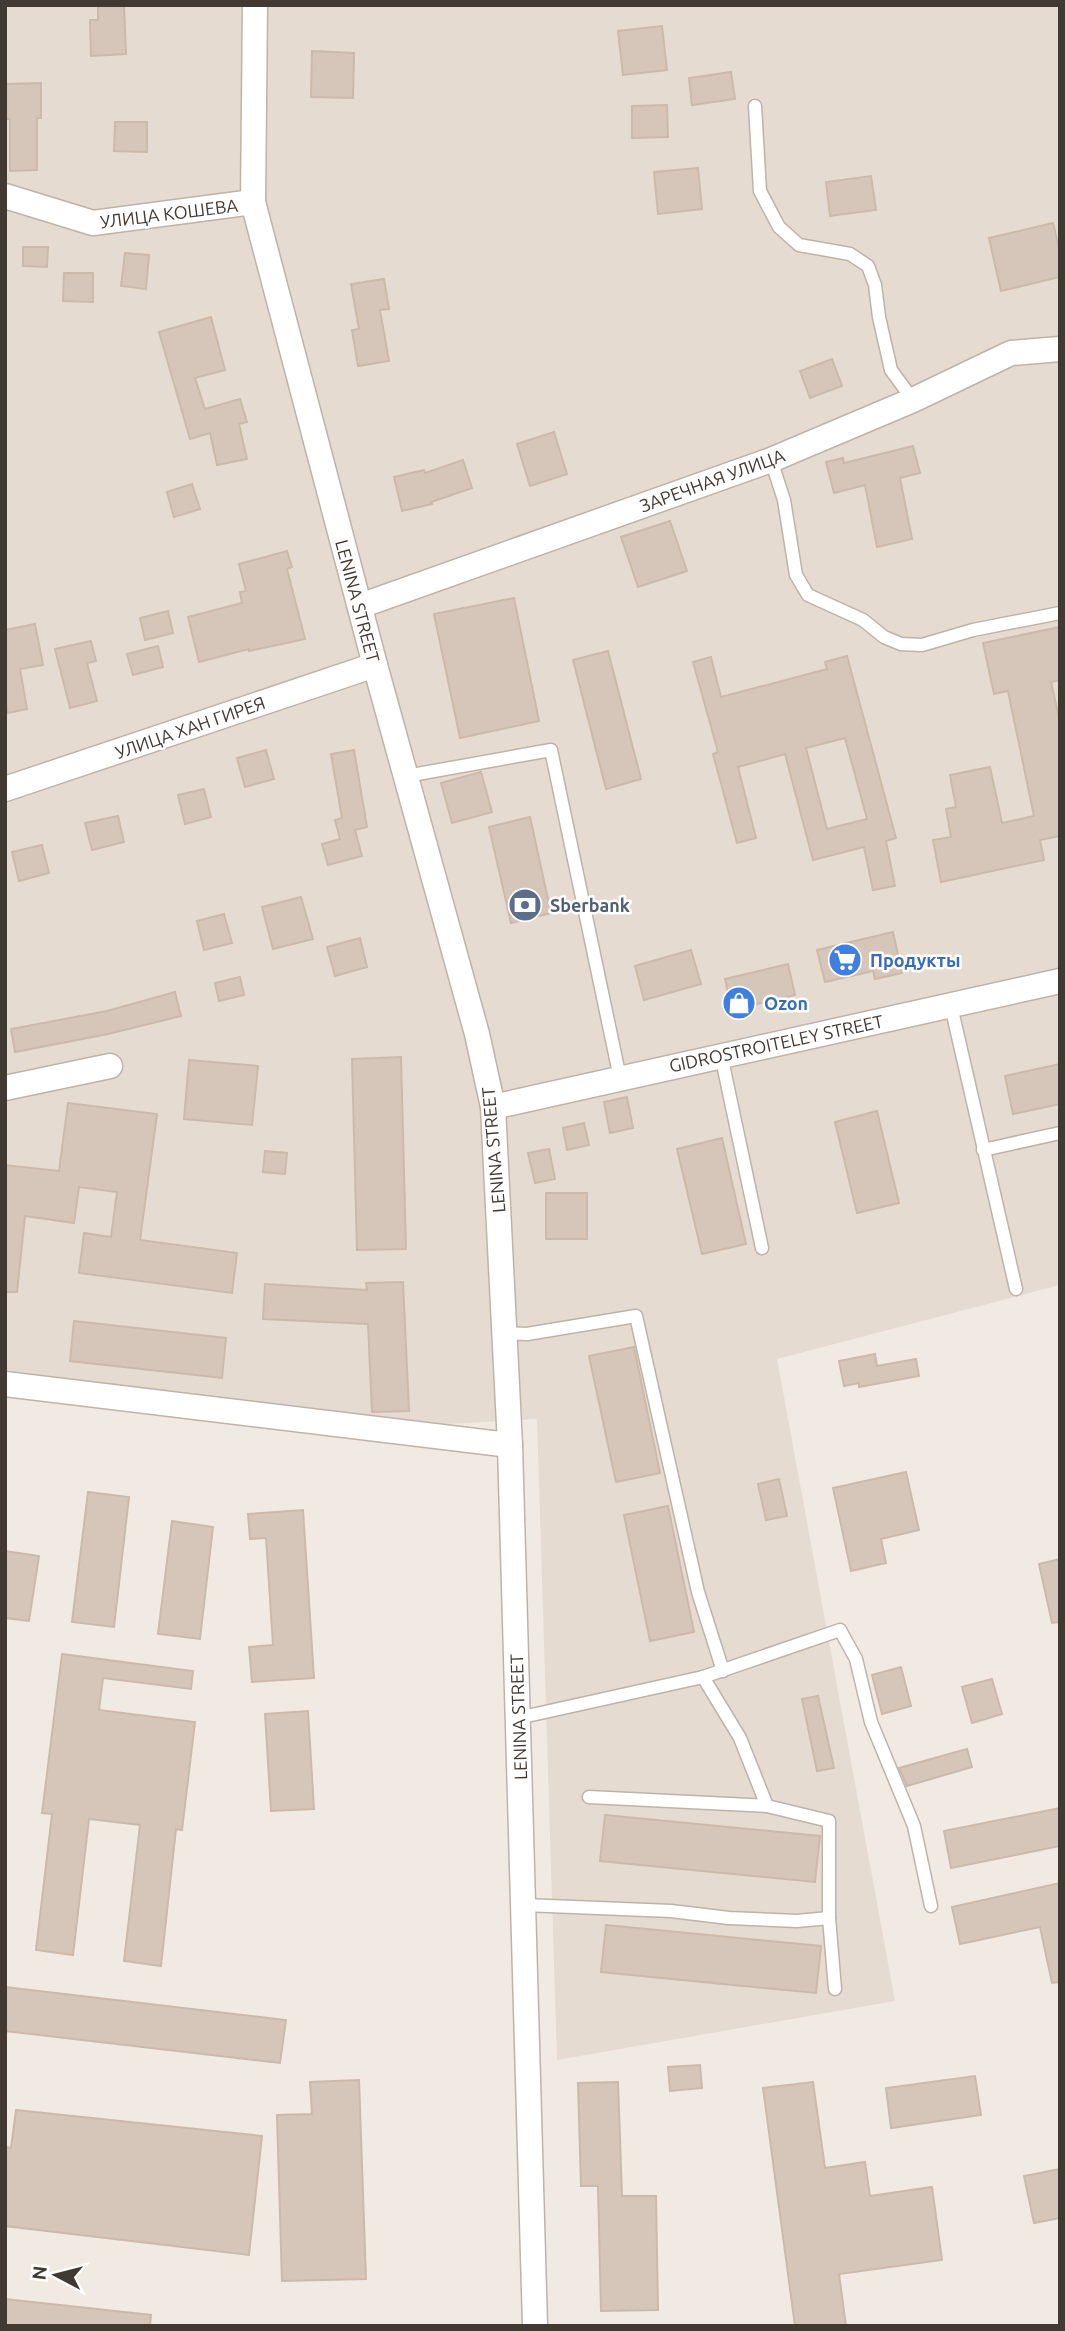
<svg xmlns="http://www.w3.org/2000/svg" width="1065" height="2331" font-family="Ubuntu,sans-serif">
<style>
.residential{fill:#e5dbd0}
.building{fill:#d6c6ba;stroke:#cdb9aa;stroke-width:2;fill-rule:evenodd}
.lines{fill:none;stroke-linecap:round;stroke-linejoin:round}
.service-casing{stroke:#bfb3a7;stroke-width:15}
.minor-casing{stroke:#bfb3a7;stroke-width:27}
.service{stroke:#fff;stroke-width:12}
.minor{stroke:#fff;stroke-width:24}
.labels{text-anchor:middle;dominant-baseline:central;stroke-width:5;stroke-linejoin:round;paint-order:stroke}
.street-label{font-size:18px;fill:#423932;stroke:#fff}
.service-label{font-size:18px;font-weight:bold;fill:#4e5e75;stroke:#fff;text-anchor:start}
.shop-label{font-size:18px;font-weight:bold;fill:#366cbe;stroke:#fff;text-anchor:start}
</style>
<rect width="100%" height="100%" fill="#f1eae2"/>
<path class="residential" d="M5 5H1060V1285L777 1359 895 2001 557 2060 537 1419 429 1425 5 1370Z"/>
<g class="building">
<path d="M98 5H124L126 54 91 56 90 20H98Z"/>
<path d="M662 26 667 70 623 75 618 31Z"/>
<path d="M312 51 354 53 353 98 311 97Z"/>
<path d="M731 72 735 99 692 105 689 78Z"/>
<path d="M41 83V118H37V170L10 171V119H5V84Z"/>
<path d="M667 105 668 137 632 138V106Z"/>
<path d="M115 122H147V152L114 151Z"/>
<path d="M698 168 702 209 658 214 654 172Z"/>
<path d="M871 176 876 210 830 216 826 182Z"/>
<path d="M1053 223 1060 252V277L1001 291 989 238Z"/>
<path d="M23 247H48L47 267 23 266Z"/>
<path d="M125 253 149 255 146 289 121 286Z"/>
<path d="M64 273H93V302L63 301Z"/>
<path d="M384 279 389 309 380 310 389 361 358 366 352 330 359 329 351 284Z"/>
<path d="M211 317 225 370 195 378 205 409 240 399 247 422 239 424 247 459 217 465 210 433 190 439 159 332Z"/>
<path d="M832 359 842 386 810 398 800 371Z"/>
<path d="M554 432 567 474 530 486 517 444Z"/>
<path d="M913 446 920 473 900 478 912 539 877 547 865 485 834 493 826 462 843 458 844 463Z"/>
<path d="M463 460 472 488 431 502 432 504 402 511 394 477 424 470 425 473Z"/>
<path d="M192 484 200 509 174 517 167 492Z"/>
<path d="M670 521 687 571 638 587 621 537Z"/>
<path d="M287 551 292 567 287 569 305 639 249 651V649L199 662 188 617 242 603 240 592 246 591 239 564Z"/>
<path d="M514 598 539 721 460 738 434 614Z"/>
<path d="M168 611 173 633 145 640 140 618Z"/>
<path d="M35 624 43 665 20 669 27 709 8 713 5 698V630Z"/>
<path d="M1060 627V680L1051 682 1060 722V836L1040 840 1044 860 941 882 933 840 951 837 946 809 956 807 950 775 990 767 1002 823 1034 816 1008 691 994 694 983 643Z"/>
<path d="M91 641 96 661 87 663 97 701 70 708 55 649Z"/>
<path d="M158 646 163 667 133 675 127 654Z"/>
<path d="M608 651 641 779 606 789 573 660Z"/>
<path d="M847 656 896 838 886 841 895 886 873 890 864 847 813 860 785 754 738 767 756 838 737 843 713 754 718 752 693 662 711 657 721 697 827 669 825 662ZM845 738 867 819 827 829 806 748Z"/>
<path d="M266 750 274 779 245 787 237 758Z"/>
<path d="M354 750 367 827 355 830 362 856 328 865 322 844 340 839 335 820 342 818 331 754Z"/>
<path d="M481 772 492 812 452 823 441 783Z"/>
<path d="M204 789 211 817 185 824 178 795Z"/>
<path d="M118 816 124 842 92 850 85 823Z"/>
<path d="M530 817 551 913 511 923 489 827Z"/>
<path d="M42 845 49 873 19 881 12 852Z"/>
<path d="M301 897 313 939 273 949 262 907Z"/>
<path d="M224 914 232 943 204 950 197 921Z"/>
<path d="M893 932 902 973 875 979 873 971 825 982 817 950Z"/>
<path d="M360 938 367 967 335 976 327 947Z"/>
<path d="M691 950 701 984 644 1000 635 966Z"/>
<path d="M788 964 795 995 732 1010 725 979Z"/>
<path d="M240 977 244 995 219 1001 215 983Z"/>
<path d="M175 992 181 1016 108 1034 15 1052 11 1029 107 1011Z"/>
<path d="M401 1057 406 1249 357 1250 352 1059Z"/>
<path d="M189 1060 258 1066 252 1125 184 1119Z"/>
<path d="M1060 1064V1104L1013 1114 1005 1076Z"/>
<path d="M627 1097 633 1128 610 1133 604 1102Z"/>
<path d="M68 1103 157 1114 140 1240 237 1253 232 1293 79 1273 84 1233 111 1237 117 1192 79 1187 74 1223 25 1216 17 1292H5V1165L59 1171Z"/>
<path d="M877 1111 899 1203 857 1213 835 1122Z"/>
<path d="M584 1123 589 1145 567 1150 563 1128Z"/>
<path d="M722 1138 746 1244 702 1254 677 1149Z"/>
<path d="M549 1149 555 1179 535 1183 528 1153Z"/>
<path d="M265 1151 287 1153 285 1174 263 1172Z"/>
<rect x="546" y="1193" width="41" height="46"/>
<path d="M403 1282 409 1411 372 1412 368 1324 263 1319 265 1284 367 1290 366 1283Z"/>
<path d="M74 1321 226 1338 222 1378 70 1361Z"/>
<path d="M634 1347 660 1473 616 1482 589 1356Z"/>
<path d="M875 1354 877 1366 916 1359 919 1376 859 1387V1383L844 1386 839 1361Z"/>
<path d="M906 1472 919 1530 881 1539 886 1563 851 1571 833 1488Z"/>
<path d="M779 1479 787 1516 766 1520 758 1484Z"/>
<path d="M88 1492 129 1497 114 1627 72 1622Z"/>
<path d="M668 1506 694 1632 650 1641 624 1515Z"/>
<path d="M303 1510 314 1678 252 1682 249 1647 273 1645 266 1538 250 1539 248 1514Z"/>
<path d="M172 1521 213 1527 200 1639 158 1634Z"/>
<path d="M5 1551 39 1556 29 1621 5 1618Z"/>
<path d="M1060 1559V1622L1052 1623 1039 1564Z"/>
<path d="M62 1654 193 1671 191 1689 103 1678 99 1710 195 1722 182 1830 176 1829 161 1966 124 1961 140 1825 89 1819 73 1955 36 1950 52 1814 42 1813Z"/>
<path d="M901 1667 911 1706 882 1714 872 1675Z"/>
<path d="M992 1679 1002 1714 972 1723 962 1687Z"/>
<path d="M818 1696 834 1768 817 1771 802 1699Z"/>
<path d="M308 1711 314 1809 271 1811 265 1714Z"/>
<path d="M967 1749 972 1767 907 1786 899 1768Z"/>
<path d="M1060 1808V1846L951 1868 944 1831Z"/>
<path d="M605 1815 820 1836 815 1882 600 1861Z"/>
<path d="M1060 1883V1982L1052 1983 1040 1927 960 1944 952 1907Z"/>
<path d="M606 1925 821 1946 816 1993 601 1972Z"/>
<path d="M5 1987 286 2020 280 2063 5 2031Z"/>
<path d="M700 2065 702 2088 670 2091 668 2067Z"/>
<path d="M975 2076 981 2115 891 2128 886 2088Z"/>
<path d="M359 2080 366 2279 282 2281 277 2115 312 2114 310 2082Z"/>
<path d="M618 2082 622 2196H656L658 2310 601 2311 598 2186H581L578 2083Z"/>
<path d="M813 2082 825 2168 865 2162 870 2196 932 2187 942 2260 839 2274 846 2326H795L763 2088Z"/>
<path d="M16 2110 262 2136 249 2255 5 2226V2147L11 2148Z"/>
<path d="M1060 2169V2218L1034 2223 1024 2176Z"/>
<path d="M5 2299 151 2315 150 2326H5Z"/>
</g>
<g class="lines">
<defs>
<g id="service">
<path d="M755 106 760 191 779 227 799 245 850 254 868 266 875 285 879 317 891 370 913 400"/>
<path d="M771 460 784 500 796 575 808 595 863 620 884 637 901 644 922 645 973 630 1060 613"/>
<path d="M406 776 551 750 620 1078"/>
<path d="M951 1006 1016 1289"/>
<path d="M721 1055 762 1248"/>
<path d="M983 1150 1060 1133"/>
<path d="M505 1333 527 1334 636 1316 698 1592 723 1671"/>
<path d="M703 1677 740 1738 767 1806"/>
<path d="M518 1718 703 1677 840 1630 856 1659 871 1722 914 1826 931 1906"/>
<path d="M589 1797 767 1806 829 1821V1918L835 1989"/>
<path d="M524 1905 671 1911 729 1918 797 1921 829 1918"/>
</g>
<g id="minor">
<path d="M255 5 253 202 375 665 477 1034 493 1107 510 1445 535 2326"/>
<path d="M5 196 93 223 253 202"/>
<path d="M360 606 771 460 913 400 1011 353 1060 349"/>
<path d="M5 789 375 665"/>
<path d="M5 1088 110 1066"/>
<path d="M493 1107 1060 981"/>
<path d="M5 1384 510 1445"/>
</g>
</defs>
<use href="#service" class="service-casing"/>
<use href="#minor" class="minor-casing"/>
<use href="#service" class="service"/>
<use href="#minor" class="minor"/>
</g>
<defs>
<symbol id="bank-disc" viewBox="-11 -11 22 22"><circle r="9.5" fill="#5c6f8a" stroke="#fff"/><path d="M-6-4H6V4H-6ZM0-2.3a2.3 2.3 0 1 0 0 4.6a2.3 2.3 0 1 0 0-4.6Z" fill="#fff"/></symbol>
<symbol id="supermarket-disc" viewBox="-11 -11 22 22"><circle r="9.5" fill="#3f7fe0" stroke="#fff"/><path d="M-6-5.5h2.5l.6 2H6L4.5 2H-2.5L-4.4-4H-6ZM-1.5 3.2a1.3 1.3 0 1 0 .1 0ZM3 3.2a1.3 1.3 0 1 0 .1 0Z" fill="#fff"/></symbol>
<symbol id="shop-disc" viewBox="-11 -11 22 22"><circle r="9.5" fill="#3f7fe0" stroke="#fff"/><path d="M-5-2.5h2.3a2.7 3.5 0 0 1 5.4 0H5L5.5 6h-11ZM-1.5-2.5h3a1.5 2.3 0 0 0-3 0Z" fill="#fff"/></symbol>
</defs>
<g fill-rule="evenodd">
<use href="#bank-disc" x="506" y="886" width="38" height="38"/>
<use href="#supermarket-disc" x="826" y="941" width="38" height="38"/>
<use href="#shop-disc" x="720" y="984" width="38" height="38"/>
</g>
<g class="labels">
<g class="street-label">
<text transform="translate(169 213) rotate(-7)">УЛИЦА КОШЕВА</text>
<text transform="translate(712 480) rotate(-20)">ЗАРЕЧНАЯ УЛИЦА</text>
<text transform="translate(358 601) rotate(75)">LENINA STREET</text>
<text transform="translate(190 727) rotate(-19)">УЛИЦА ХАН ГИРЕЯ</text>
<text transform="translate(776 1043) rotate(-12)">GIDROSTROITELEY STREET</text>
<text transform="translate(493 1150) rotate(-95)">LENINA STREET</text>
<text transform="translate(518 1717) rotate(-92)">LENINA STREET</text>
</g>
<g class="service-label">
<text x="550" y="905">Sberbank</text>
</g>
<g class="shop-label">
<text x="870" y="960">Продукты</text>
<text x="764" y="1003">Ozon</text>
</g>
</g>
<rect width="1065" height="2331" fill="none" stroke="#423932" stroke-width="14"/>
<g transform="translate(56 2275) rotate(277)" stroke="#ffffff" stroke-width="5" paint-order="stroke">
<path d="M0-5L12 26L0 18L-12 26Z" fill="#423932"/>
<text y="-10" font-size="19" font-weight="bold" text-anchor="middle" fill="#423932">N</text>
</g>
</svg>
